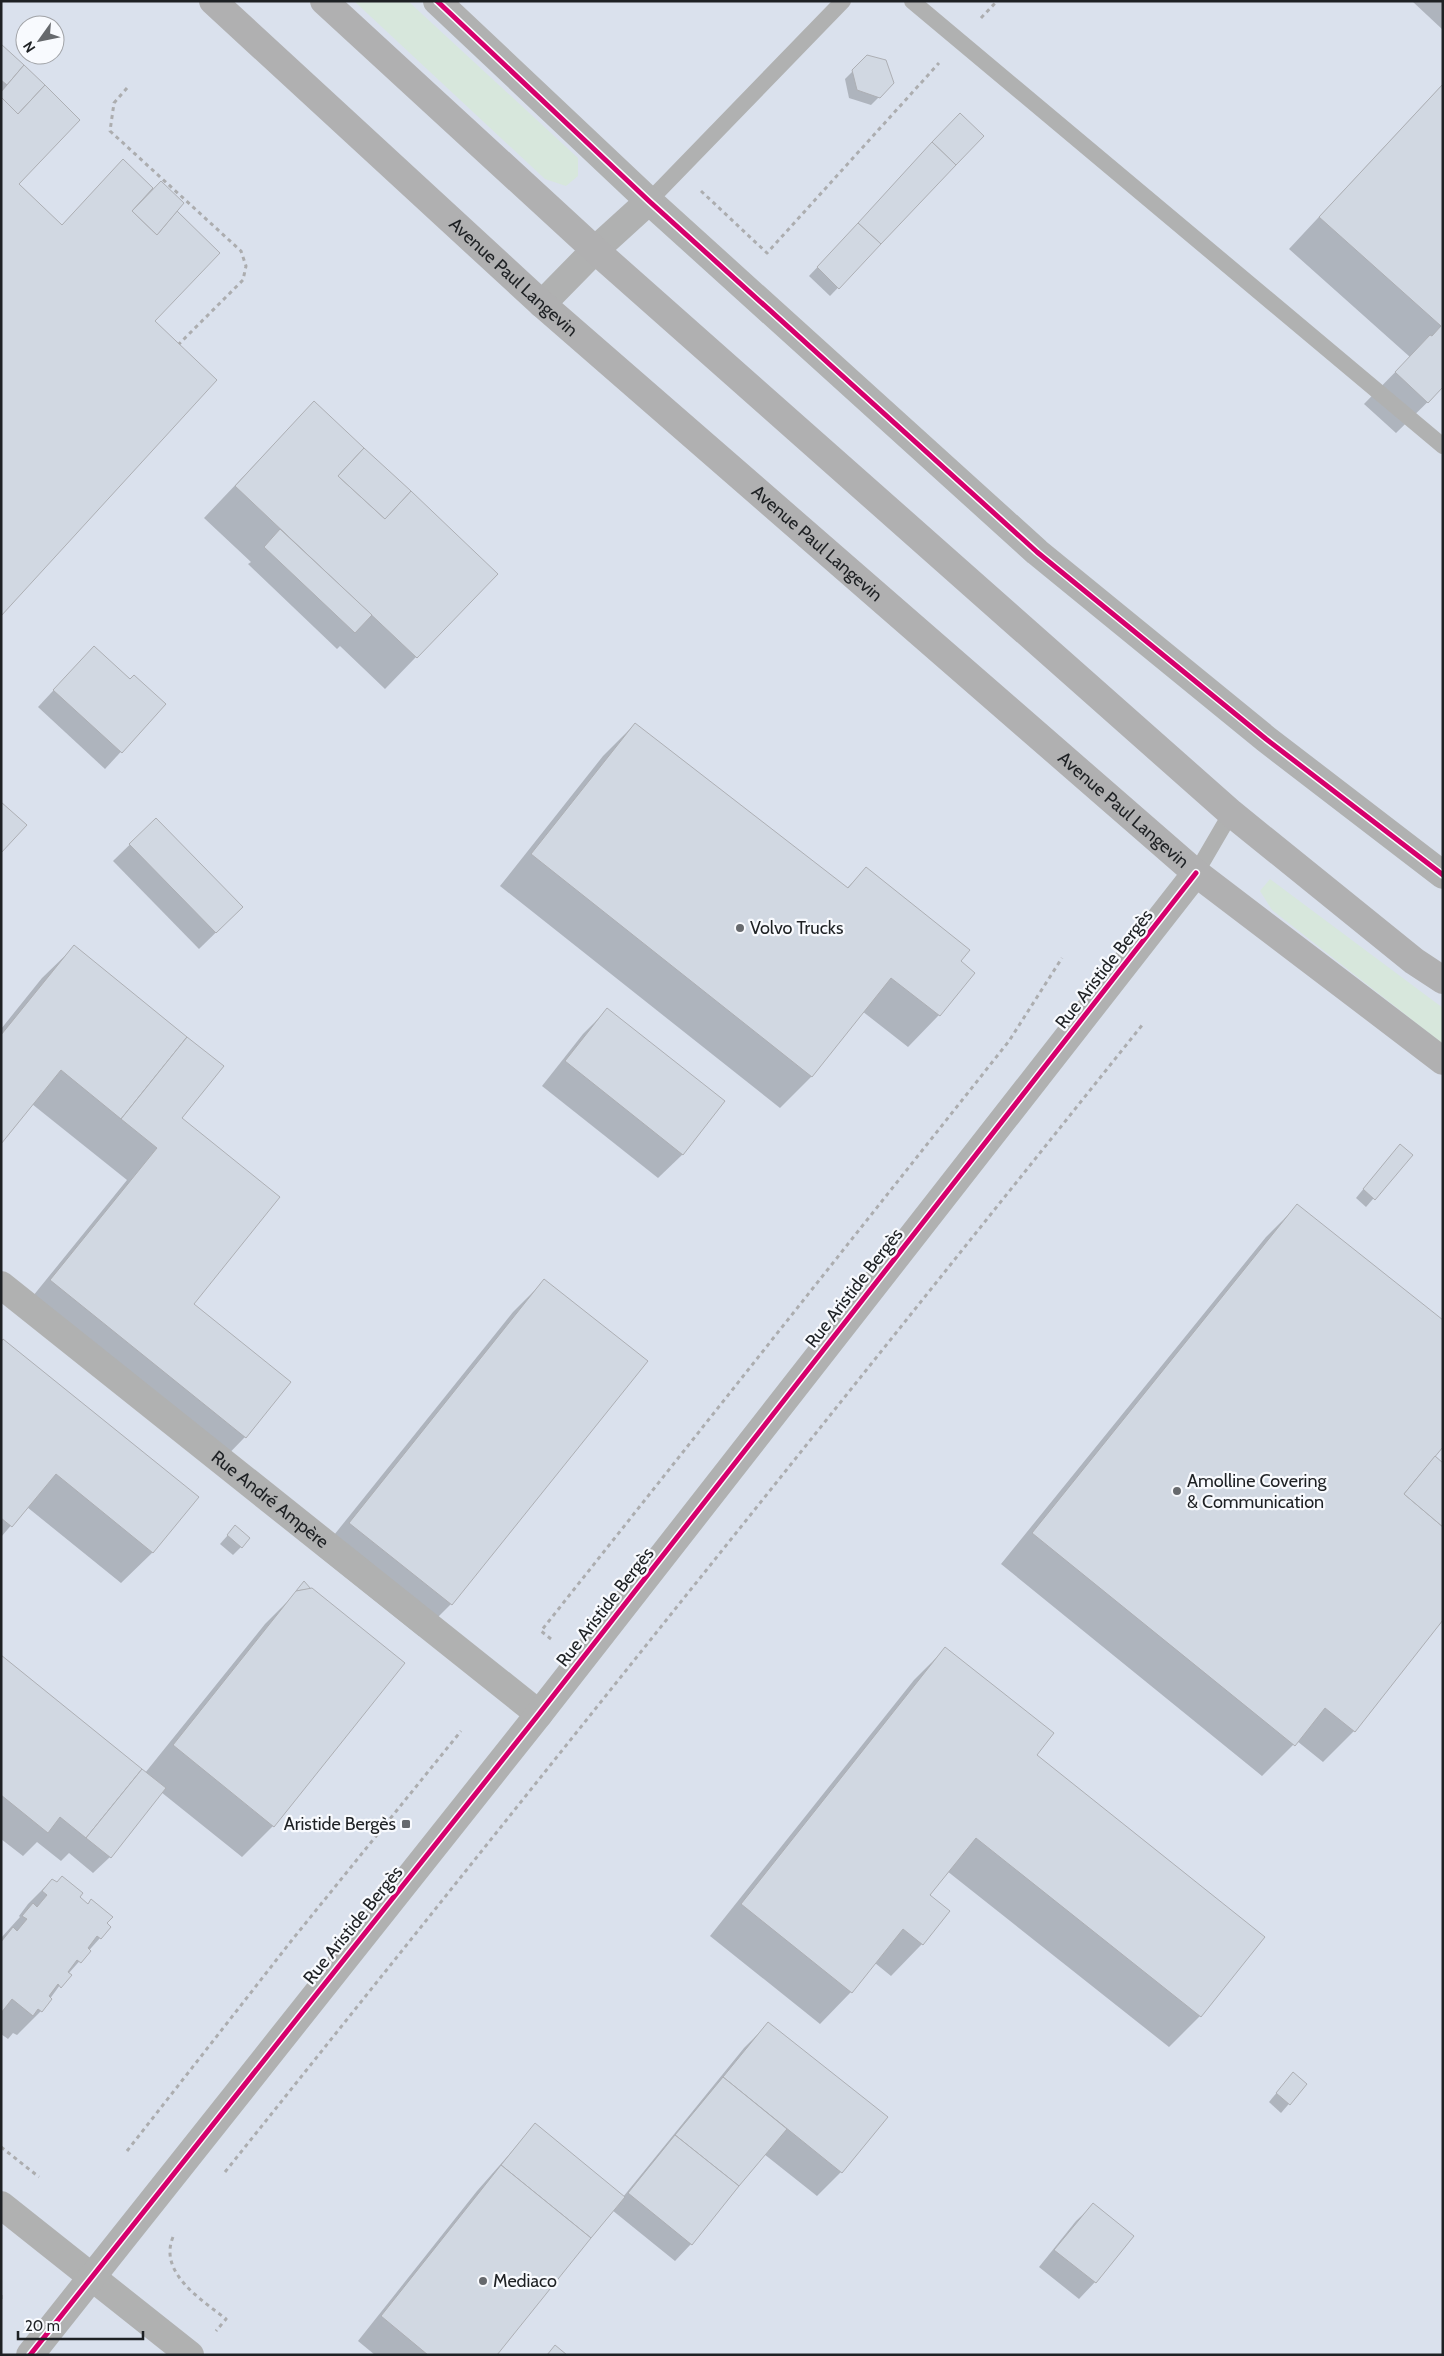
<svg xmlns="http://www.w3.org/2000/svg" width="1444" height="2356" font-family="Cabin,sans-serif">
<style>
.built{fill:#dae1ed;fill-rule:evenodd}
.green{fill:#d7e7dc}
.shadow{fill:#0003}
.building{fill:#d1d8e2;stroke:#adafb4}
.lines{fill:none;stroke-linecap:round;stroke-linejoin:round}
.path{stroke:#acadaf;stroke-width:3;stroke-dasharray:4 4;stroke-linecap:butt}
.service{stroke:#b0b1b1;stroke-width:16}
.minor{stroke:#b0b1b1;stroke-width:28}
.secondary{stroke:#b0b0b1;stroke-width:28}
.cycleway-casing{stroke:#f8fafe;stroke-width:8}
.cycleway{stroke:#d6006c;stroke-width:5}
.poi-dot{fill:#66696d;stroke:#f8fafe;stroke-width:2}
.labels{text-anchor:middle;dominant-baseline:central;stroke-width:4.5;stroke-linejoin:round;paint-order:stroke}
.street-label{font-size:18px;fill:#1e2124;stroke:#f8fafe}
.poi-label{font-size:18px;fill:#1e2124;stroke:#f8fafe;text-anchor:start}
</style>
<rect width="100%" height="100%" fill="#ebeef4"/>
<path class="built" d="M1 1H1443V2355H1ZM25 25H55V55H25Z"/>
<g class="green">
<path d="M354 1H408L578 158V176L566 186 545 179Z"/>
<path d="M1270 879 1443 1008V1044L1272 910 1260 891Z"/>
</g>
<g class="shadow">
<path d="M1412 1H1443V30Z"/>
<path d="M1 46 44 86 17 184 61 226 123 161 176 211 153 321 1 614Z"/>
<path d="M868 56 879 97 871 105 849 98 845 79Z"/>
<path d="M1443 84V387L1396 433 1364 404 1410 357 1289 249Z"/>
<path d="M843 240 880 244 830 296 809 276Z"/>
<path d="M314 402 416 657 385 689 340 646 337 649 248 564 251 562 204 518Z"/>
<path d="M78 664 130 681 165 704 105 769 38 707Z"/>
<path d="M635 724 847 888 866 869 973 974 939 1015 908 1047 862 1011 811 1077 780 1108 500 886 603 756Z"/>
<path d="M155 820 242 907 199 949 113 861Z"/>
<path d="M74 947 180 1118 192 1304 290 1383 245 1437 214 1469 20 1312 127 1180 32 1104 1 1142V1029L42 978Z"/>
<path d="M607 1010 683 1154 658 1178 542 1086 583 1034Z"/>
<path d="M1392 1154 1411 1155 1366 1207 1356 1198Z"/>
<path d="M1298 1205 1429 1462 1354 1731 1323 1762 1297 1741 1262 1776 1001 1564 1266 1237Z"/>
<path d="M544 1281 646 1361 451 1604 419 1636 318 1555 513 1312Z"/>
<path d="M1 1343 153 1552 121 1583 27 1507 1 1537Z"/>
<path d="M235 1527 241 1547 233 1555 220 1544Z"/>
<path d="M289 1600 273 1826 242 1857 161 1792 110 1857 93 1873 69 1853 61 1861 37 1842 23 1856 1 1839V1657L145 1773 265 1624Z"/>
<path d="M945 1649 1035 1756 1200 2016 1169 2047 947 1871 928 1895 922 1944 891 1976 875 1963 851 1992 820 2024 710 1936 914 1680Z"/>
<path d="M52 1880 79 1897 106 1923 100 1938 68 1974 41 2011 17 2035 13 2033 8 2039 1 2034V1938L20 1917 19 1916 28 1904Z"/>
<path d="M768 2024 841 2172 817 2196 764 2154 691 2244 675 2261 612 2210 495 2355H375L358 2341 477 2191 535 2125 623 2197 744 2048Z"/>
<path d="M1293 2073 1306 2084 1281 2113 1269 2102Z"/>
<path d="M1093 2205 1095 2282 1079 2299 1039 2267 1076 2221Z"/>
</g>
<g class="building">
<path d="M1 44 24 65 7 85 1 80Z"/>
<path d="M867 55 886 60 894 83 880 98 857 90 852 70Z"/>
<path d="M24 65 45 85 18 114 1 97V92Z"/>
<path d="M1443 84V387L1428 403 1395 372 1430 335 1432 336 1441 326 1319 217Z"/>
<path d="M45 85 80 120 19 184 62 225 123 159 153 188 132 211 157 235 177 211 220 253 155 321 217 380 1 616V97L18 114Z"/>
<path d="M960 113 984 136 956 165 932 142Z"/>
<path d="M932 142 956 165 881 244 858 223Z"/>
<path d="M161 181 184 203 157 235 132 211Z"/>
<path d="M858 223 881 244 839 289 817 267Z"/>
<path d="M314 401 364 448 338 476 385 519 411 491 498 574 417 658 235 486Z"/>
<path d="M364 448 411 491 385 519 338 476Z"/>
<path d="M280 529 372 615 355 633 264 547Z"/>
<path d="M94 646 130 679 134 675 166 704 122 753 53 690Z"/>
<path d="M635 723 848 888 866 867 970 950 961 961 975 973 940 1016 891 978 812 1077 531 854Z"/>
<path d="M1 802 27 825 1 853Z"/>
<path d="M156 818 243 907 216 933 129 844Z"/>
<path d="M74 945 187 1037 121 1119 61 1070 1 1144V1035Z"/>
<path d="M607 1008 725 1101 683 1155 565 1061Z"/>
<path d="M187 1037 224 1066 182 1118 280 1197 194 1304 291 1382 246 1438 50 1280 157 1148 121 1119Z"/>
<path d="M1400 1144 1413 1155 1375 1200 1363 1189Z"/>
<path d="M1297 1204 1443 1320V1447L1404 1494 1443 1527V1620L1355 1732 1325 1708 1295 1746 1032 1533Z"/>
<path d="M544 1279 648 1361 452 1605 349 1523Z"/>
<path d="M3 1339 199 1497 153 1553 56 1474 12 1527 1 1518V1342Z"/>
<path d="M1435 1456 1443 1463V1527L1404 1494Z"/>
<path d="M235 1525 250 1538 242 1548 227 1535Z"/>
<path d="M304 1581 311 1589 296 1591Z"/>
<path d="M312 1588 405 1663 274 1827 173 1745 296 1591Z"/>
<path d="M945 1647 1054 1733 1037 1755 1265 1937 1201 2017 976 1838 930 1895 950 1911 923 1945 903 1929 852 1993 741 1904Z"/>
<path d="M1 1655 142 1769 86 1838 60 1817 48 1833 1 1795Z"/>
<path d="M142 1769 166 1788 111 1858 86 1838Z"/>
<path d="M62 1876 83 1893 80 1897 88 1904 91 1899 113 1917 107 1923 111 1927 101 1939 97 1936 88 1948 91 1951 81 1963 77 1960 68 1972 72 1975 61 1988 58 1984 49 1996 52 1999 42 2012 38 2009 33 2016 12 1999 1 2013V1942L13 1927 17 1931 27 1919 22 1916 33 1903 37 1907 47 1895 42 1891 52 1879 57 1882Z"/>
<path d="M768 2022 888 2117 842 2173 723 2077Z"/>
<path d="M1293 2072 1307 2084 1290 2105 1276 2093Z"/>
<path d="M723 2077 787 2129 739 2186 675 2135Z"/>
<path d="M535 2123 625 2197 591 2238 501 2165Z"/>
<path d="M675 2135 739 2186 692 2245 628 2193Z"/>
<path d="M501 2165 591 2238 497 2355H428L381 2316Z"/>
<path d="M1093 2203 1134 2236 1096 2283 1054 2250Z"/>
<path d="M555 2345 567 2355H547Z"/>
</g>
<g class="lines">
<g class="path">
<path d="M981 18 997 1"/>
<path d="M127 88 114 103 110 131 241 251 246 266 243 280 179 344"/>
<path d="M701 191 767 253 939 63"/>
<path d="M551 1639 541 1631 1009 1041 1062 958"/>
<path d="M1 2147 39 2177"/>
<path d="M127 2151 292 1940 461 1731"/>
<path d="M225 2172 1143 1024"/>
<path d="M173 2237C158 2273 202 2300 226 2319L216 2331"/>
<path d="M1 2295V2299"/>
</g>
<g class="service">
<path d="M912 1 1443 446"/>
<path d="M649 201 843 1"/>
<path d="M1196 873 1231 813"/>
</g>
<g class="minor">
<path d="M437 1 649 201 1037 552 1266 739 1443 875"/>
<path d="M542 304 595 250 649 201"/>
<path id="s1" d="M1 1285 539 1714"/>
<path d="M1 2205 190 2355"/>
<path d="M30 2355 539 1714 1196 873"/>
</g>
<g class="secondary">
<path id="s2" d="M213 1 542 304 1196 873 1443 1061"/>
<path d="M324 1 595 250 1231 813 1414 961 1443 980"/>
</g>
<defs>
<g id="cycleway">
<path d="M437 1 649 201 1037 552 1266 739 1443 875"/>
<path d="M30 2355 539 1714 1196 873"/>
</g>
</defs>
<use href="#cycleway" class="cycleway-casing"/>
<use href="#cycleway" class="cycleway"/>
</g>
<g class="poi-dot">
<circle cx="740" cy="928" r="5"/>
<circle cx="1177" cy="1491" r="5"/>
<rect x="401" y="1819" width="10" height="10" rx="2.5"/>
<circle cx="483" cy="2281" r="5"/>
</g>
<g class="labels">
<g class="street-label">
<text stroke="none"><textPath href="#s2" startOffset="408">Avenue Paul Langevin</textPath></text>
<text stroke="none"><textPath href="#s2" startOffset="812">Avenue Paul Langevin</textPath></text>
<text stroke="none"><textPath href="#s2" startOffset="1218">Avenue Paul Langevin</textPath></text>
<text transform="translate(1104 969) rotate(-52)">Rue Aristide Bergès</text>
<text transform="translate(854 1288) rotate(-52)">Rue Aristide Bergès</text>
<text stroke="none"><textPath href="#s1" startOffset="344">Rue André Ampère</textPath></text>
<text transform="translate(605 1607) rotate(-52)">Rue Aristide Bergès</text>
<text transform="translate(353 1925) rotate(-51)">Rue Aristide Bergès</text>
</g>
<g class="poi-label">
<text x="750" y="928">Volvo Trucks</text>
<text x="1187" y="1481">Amolline Covering<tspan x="1187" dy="21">&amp; Communication</tspan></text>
<text x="396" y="1824" text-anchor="end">Aristide Bergès</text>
<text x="493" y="2281">Mediaco</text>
</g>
</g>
<rect width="1444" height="2356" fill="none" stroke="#1e2124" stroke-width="5"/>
<g transform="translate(40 40) rotate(237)"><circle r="24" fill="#f8fafe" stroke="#a1a3a7"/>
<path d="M0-4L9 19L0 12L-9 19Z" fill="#66696d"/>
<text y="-8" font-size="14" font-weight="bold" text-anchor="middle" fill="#1e2124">N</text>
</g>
<path d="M18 2331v8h125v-8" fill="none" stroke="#1e2124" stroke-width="2.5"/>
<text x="25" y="2331" font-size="15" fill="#1e2124" stroke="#f8fafe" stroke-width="4" paint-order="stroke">20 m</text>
</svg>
